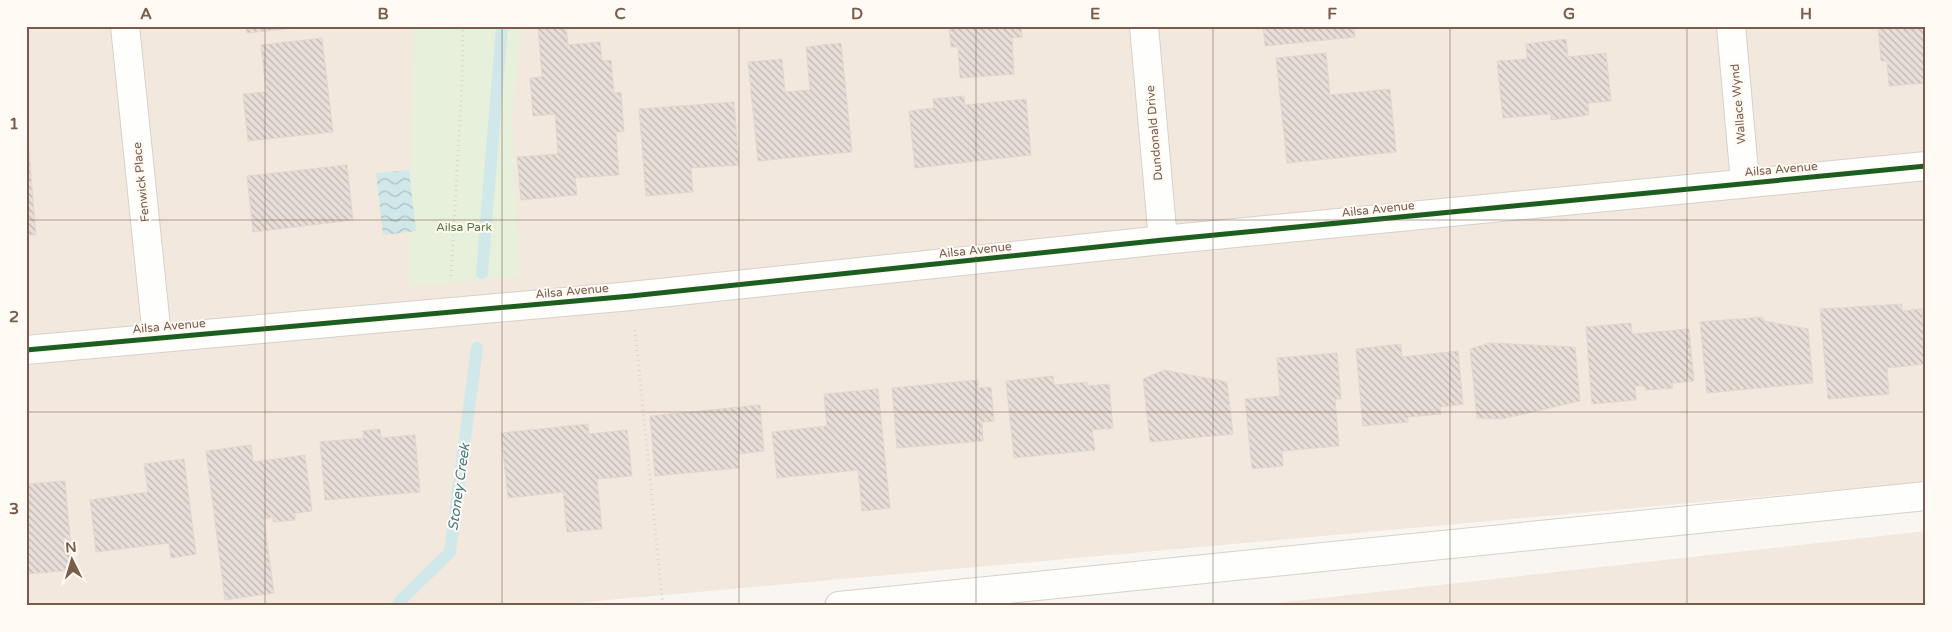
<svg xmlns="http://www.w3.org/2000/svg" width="1952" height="632" font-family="'Varela Round',sans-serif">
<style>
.residential{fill:#f2e8de}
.park{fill:#e7f0db}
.water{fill:url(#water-waves)}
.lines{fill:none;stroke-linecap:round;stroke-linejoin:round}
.stream{stroke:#d0e8ea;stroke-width:12}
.building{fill:url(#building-back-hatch);stroke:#e2d8d2}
.minor-casing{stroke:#d7d1cb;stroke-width:30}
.path{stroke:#dcd5d0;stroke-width:3;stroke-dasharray:1 4;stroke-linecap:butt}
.minor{stroke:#fefefd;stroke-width:28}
.cycleway-casing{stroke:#fffaf3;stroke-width:8}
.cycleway{stroke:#1b5e20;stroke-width:5}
.grid{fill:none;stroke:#7a5c4d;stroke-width:1;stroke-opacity:0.55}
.labels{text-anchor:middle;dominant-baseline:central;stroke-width:4;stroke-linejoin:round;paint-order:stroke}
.street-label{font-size:12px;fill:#7a5c4d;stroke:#fffaf3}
.park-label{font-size:12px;fill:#537a41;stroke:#fffaf3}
.water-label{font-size:14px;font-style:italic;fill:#437c86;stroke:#fffaf3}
.neatline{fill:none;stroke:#7a5c4d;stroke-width:2}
.grid-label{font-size:16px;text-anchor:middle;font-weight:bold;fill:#7a5c4d}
</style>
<defs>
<pattern id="water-waves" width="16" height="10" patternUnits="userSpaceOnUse" patternTransform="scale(1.25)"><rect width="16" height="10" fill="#d0e8ea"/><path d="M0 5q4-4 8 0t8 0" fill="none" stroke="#aebfc0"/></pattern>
<pattern id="building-back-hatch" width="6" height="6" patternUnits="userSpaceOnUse" patternTransform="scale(1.25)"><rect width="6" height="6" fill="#e6ded7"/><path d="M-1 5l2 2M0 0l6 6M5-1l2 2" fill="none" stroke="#bfb7b1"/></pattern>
</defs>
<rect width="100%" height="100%" fill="#f9f5f0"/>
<g class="residential">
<path d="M26 26H1926V482L542 606H26Z"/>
<path d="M1926 531V606H1250Z"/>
</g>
<path class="park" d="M414 26H522L512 118 520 277 409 286Z"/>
<path class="water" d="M409 170 416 231 383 235 376 173Z"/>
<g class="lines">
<g class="stream">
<path d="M482 273 502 26"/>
<path d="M398 606 400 601 450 552 477 348"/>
</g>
</g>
<g class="building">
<path d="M246 26H314L247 33Z"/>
<path d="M538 26H566L568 45 600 42 602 61 611 60 614 93 621 92 624 131 616 132 619 175 575 178 577 195 521 200 517 157 558 154 555 114 533 116 530 78 542 77Z"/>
<path d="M949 26H1021L1022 37 1012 38 1014 74 960 78 958 47H951Z"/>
<path d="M1263 26H1354L1355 37 1265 46Z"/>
<path d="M1878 26H1926V83L1889 86 1887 61H1881Z"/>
<path d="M322 38 333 132 248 141 243 94 266 92 261 45Z"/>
<path d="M1566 39 1568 57 1606 53 1611 101 1588 103 1589 115 1551 120V114L1503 118 1497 61 1527 59 1526 44Z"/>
<path d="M841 43 852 152 758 161 748 62 782 59 785 92 810 90 806 47Z"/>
<path d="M1326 53 1330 95 1390 89 1396 152 1287 163 1276 58Z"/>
<path d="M964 96 965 105 1026 99 1031 155 915 168 909 111 934 108 933 99Z"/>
<path d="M734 102 739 165 691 168 693 192 646 196 639 109Z"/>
<path d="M28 140 36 235H26V141Z"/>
<path d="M347 165 353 220 253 232 247 176Z"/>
<path d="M1902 304V311L1922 309 1926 364 1887 368 1889 394 1828 399 1820 309Z"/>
<path d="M1763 317 1764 321 1808 329 1813 383 1707 393 1700 322Z"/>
<path d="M1631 323 1632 334 1689 329 1694 381 1672 383 1673 388 1645 390V386H1635L1636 400 1592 404 1586 327Z"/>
<path d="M1489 343 1575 347 1580 401 1502 419 1477 418 1470 349Z"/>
<path d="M1401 344 1402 357 1458 351 1463 404 1440 407 1441 414 1408 417V422L1363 426 1356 349Z"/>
<path d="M1337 353 1341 399H1335L1339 446 1282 451 1283 466 1252 469 1245 399 1280 396 1277 358Z"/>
<path d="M1164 370 1227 382 1233 434 1150 442 1143 379Z"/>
<path d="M1053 376 1054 385 1087 382 1088 386 1109 384 1113 428 1092 430 1095 450 1014 458 1006 381Z"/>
<path d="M978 380V388L991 387 994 421 982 422 983 441 897 448 892 388Z"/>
<path d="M878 389 890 508 862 511 858 470 777 478 772 432 827 426 824 394Z"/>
<path d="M760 405 764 451 738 454 739 468 655 476 650 416Z"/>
<path d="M588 424 589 434 627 430 632 476 597 479 602 529 567 532 563 492 508 498 501 433Z"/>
<path d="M380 429 381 438 415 435 420 492 325 500 320 442 364 438 363 431Z"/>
<path d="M251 445 253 462 305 455 312 511 295 513V520L273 522V517L264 519 274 593 225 600 206 451Z"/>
<path d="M184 459 196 554 171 558 169 543 96 552 90 500 148 492 144 464Z"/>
<path d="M65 481 73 570 26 574V484Z"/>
</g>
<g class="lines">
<defs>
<g id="minor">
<path d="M125 26 157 337"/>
<path d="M1144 26 1163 240"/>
<path d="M1731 26 1745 182"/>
<path d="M26 350 631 296 1163 240 1926 166"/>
<path d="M839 606 1926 496"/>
</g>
</defs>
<use href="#minor" class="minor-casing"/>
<g class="path">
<path d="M451 276 462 85 463 26"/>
<path d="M635 330 663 606"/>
</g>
<use href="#minor" class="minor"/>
<defs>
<path id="cycleway" d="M26 350 631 296 1163 240 1926 166"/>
</defs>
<use href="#cycleway" class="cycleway-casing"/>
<use href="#cycleway" class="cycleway"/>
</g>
<path class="grid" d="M265 26V606M502 26V606M739 26V606M976 26V606M1213 26V606M1450 26V606M1687 26V606M26 220H1926M26 412H1926"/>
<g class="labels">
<g class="street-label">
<text transform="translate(1738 104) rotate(-95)">Wallace Wynd</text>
<text transform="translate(1154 133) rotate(-95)">Dundonald Drive</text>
<text transform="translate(1781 169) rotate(-5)">Ailsa Avenue</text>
<text transform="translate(141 182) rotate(-96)">Fenwick Place</text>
<text transform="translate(1378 209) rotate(-6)">Ailsa Avenue</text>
<text transform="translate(975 250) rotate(-6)">Ailsa Avenue</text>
<text transform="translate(572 291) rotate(-5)">Ailsa Avenue</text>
<text transform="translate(169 326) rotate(-5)">Ailsa Avenue</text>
</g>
<g class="park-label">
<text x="464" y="227">Ailsa Park</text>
</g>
<g class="water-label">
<text transform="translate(459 487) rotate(-82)">Stoney Creek</text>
</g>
</g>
<rect width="1952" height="632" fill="none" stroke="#fffaf3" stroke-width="55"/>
<g transform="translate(72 560) rotate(355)" stroke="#fffaf3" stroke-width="4" paint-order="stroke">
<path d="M0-4L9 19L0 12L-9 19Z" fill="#7a5c4d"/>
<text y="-8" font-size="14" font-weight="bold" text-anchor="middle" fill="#7a5c4d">N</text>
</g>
<rect x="28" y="28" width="1896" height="576" class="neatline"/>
<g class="grid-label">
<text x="146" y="19">A</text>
<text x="383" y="19">B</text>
<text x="620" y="19">C</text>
<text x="857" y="19">D</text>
<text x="1095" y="19">E</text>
<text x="1332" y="19">F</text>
<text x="1569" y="19">G</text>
<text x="1806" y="19">H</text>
<text x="14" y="129">1</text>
<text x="14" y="322">2</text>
<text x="14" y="514">3</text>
</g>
</svg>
